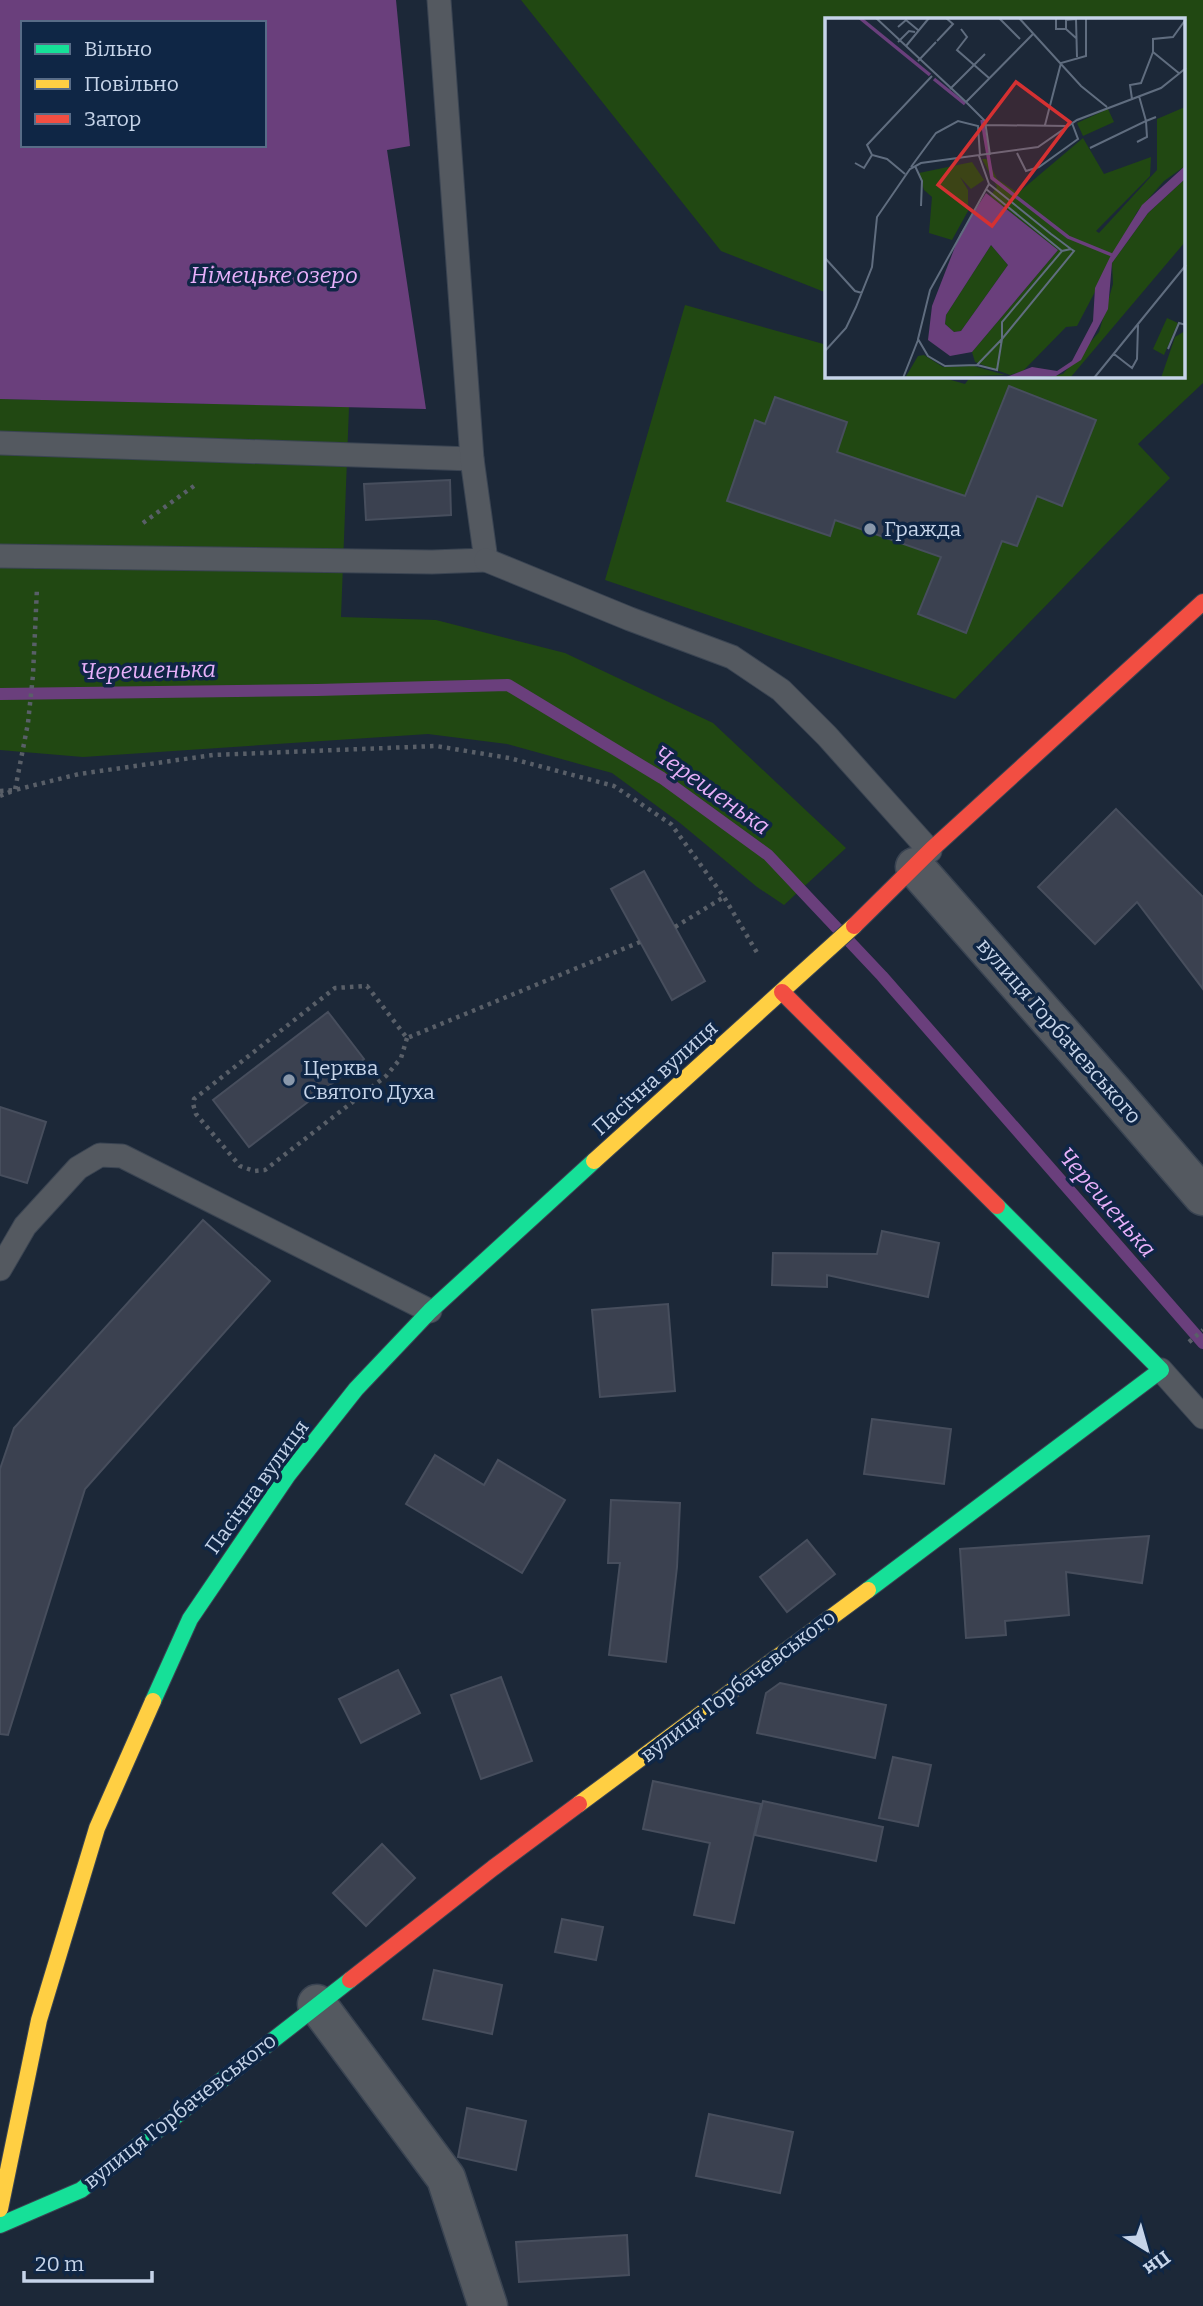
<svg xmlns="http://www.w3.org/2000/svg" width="1203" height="2306" font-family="Bitter,serif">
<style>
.green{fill:#214812}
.water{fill:#6a3f7c;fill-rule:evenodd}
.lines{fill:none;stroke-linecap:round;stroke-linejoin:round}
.stream{stroke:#6a3f7c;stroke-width:12}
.building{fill:#3b4150;stroke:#474e5d;stroke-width:2}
.lane-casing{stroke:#3a4452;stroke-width:25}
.street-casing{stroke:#3a4452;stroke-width:41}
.fast-casing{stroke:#3a4452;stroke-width:18}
.slow-casing{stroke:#3a4452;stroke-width:18}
.jam-casing{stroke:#3a4452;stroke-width:18}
.path{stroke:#595f68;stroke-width:4.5;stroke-dasharray:3.5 5;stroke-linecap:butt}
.lane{stroke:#545960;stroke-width:23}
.street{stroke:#545960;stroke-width:38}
.fast{stroke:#16e098;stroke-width:16}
.slow{stroke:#ffcf43;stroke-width:16}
.jam{stroke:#f24e42;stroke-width:16}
.poi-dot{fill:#8a98ab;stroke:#0f2645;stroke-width:2.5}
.labels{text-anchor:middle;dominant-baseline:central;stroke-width:7;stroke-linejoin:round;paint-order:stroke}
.poi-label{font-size:21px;fill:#c6d4e9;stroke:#0f2645;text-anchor:start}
.street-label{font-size:21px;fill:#c6d4e9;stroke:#0f2645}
.water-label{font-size:23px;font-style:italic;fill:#e7b0fa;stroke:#0f2645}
.inset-river{fill:none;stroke:#6a3f7c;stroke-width:3.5}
.inset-road{fill:none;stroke:#606d7f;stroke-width:2}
.view{fill:#d53132;fill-opacity:0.15;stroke:#d53132;stroke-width:3.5}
.inset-edge{fill:none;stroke:#c6d4e9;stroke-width:3.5}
</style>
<rect width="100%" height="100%" fill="#1c2838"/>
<g class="green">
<path d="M521 0H1203V383L1138 444 1170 478 955 699 605 580 685 305 827 345V376H937L965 384 971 376H1184V19H827V293L721 251Z"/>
<path d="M0 399 349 407 341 617 436 620 565 653 713 723 846 848 784 905 757 887 680 823 612 773 507 744 428 734 83 757 0 750Z"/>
</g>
<path class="water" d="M0 0H396L410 146 387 150 426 409 0 399ZM23 23H264V145H23Z"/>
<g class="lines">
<path class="stream" d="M0 694 317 690 508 685 662 778 768 855 882 976 1203 1343"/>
</g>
<g class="building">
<path d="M1009 386 1096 420 1062 506 1037 496 1017 546 1002 541 966 633 918 614 941 557 835 520 830 536 727 501 755 420 765 424 775 397 847 422 837 452 965 496Z"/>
<path d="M450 480 451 515 366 520 364 484Z"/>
<path d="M1116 809 1203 897V989L1137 902 1095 944 1038 887Z"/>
<path d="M644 871 705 981 672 1000 611 889Z"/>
<path d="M328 1012 364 1059 249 1147 213 1100Z"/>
<path d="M0 1107 46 1122 27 1183 0 1175Z"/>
<path d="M203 1220 270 1281 85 1489 8 1735 0 1734V1469L14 1428Z"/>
<path d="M882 1231 939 1243 928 1297 827 1275V1287L772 1285 773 1253 877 1254Z"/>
<path d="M668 1304 675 1391 600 1397 592 1310Z"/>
<path d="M872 1419 951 1429 944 1484 864 1474Z"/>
<path d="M435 1455 484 1485 498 1460 565 1500 522 1573 406 1504Z"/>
<path d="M611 1500 680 1503 677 1567 666 1662 609 1655 620 1563H608Z"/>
<path d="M1149 1536 1142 1583 1066 1572 1069 1615 1005 1621 1006 1635 966 1638 960 1549Z"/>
<path d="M807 1540 835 1574 787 1612 760 1577Z"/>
<path d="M398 1670 420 1713 361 1743 339 1699Z"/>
<path d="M501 1677 532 1761 481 1779 451 1695Z"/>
<path d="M780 1683 886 1705 875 1758 757 1733 766 1693Z"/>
<path d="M893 1757 931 1765 918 1826 879 1818Z"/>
<path d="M653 1781 761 1804 734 1923 694 1915 710 1843 643 1829Z"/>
<path d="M763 1801 883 1827 876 1861 755 1835Z"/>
<path d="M382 1844 415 1878 366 1926 333 1893Z"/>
<path d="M562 1919 603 1927 596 1960 555 1952Z"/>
<path d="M434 1970 502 1985 492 2034 423 2019Z"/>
<path d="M467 2108 526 2121 516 2170 458 2157Z"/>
<path d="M709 2114 793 2132 780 2193 696 2176Z"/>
<path d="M627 2235 629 2275 519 2282 516 2242Z"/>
</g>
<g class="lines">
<defs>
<g id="lane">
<path d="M0 443 472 459"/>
<path d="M0 556 432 562 486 560 472 459 439 0"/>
<path d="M486 560 630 619 732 657 781 690 827 736 930 851"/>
<path d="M0 1269 25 1226 78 1168 100 1155 122 1156 430 1311"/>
<path d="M1161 1370 1203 1417"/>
</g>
<g id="street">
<path d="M915 867 1114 1093 1203 1196"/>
<path d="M317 2004 446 2178 488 2306"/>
</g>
<g id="fast">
<path d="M868 1590 1161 1370 997 1206"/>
<path d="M153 1701 190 1619 288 1475 356 1389 430 1311 594 1161"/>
<path d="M0 2225 81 2190 350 1980"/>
</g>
<g id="slow">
<path d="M594 1161 854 926"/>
<path d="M579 1804 868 1590"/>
<path d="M0 2209 39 2020 97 1828 153 1701"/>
</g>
<g id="jam">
<path d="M854 926 932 849 1203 602"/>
<path d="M782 992 997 1206"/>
<path d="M350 1980 493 1868 579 1804"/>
</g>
</defs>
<use href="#lane" class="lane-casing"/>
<use href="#street" class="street-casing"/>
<use href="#fast" class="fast-casing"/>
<use href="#slow" class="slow-casing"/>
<use href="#jam" class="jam-casing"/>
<g class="path">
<path d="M143 523 198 483"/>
<path d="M0 791 15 790 79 774 213 755 436 746 509 758 614 786 671 824 724 897 759 956"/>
<path d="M0 796 15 790 28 723 33 675 37 588"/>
<path d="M675 927 724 897"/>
<path d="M407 1038 401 1058 386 1076 265 1170 254 1171 240 1166 196 1114 193 1104 194 1099 335 988 367 986 407 1038 640 942"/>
<path d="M1189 1342 1203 1330"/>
</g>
<use href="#lane" class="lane"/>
<use href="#street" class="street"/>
<use href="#fast" class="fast"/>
<use href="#slow" class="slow"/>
<use href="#jam" class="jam"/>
</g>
<g class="poi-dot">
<circle cx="870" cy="529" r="7"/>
<circle cx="289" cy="1080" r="7"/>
</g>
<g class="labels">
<g class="poi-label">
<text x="884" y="529">Гражда</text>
<text x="303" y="1068">Церква<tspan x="303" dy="24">Святого Духа</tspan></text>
</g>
<g class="street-label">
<text transform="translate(1059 1031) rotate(49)">вулиця Горбачевського</text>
<text transform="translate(655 1078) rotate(-42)">Пасічна вулиця</text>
<text transform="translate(257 1487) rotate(-54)">Пасічна вулиця</text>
<text transform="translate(738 1686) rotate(-37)">вулиця Горбачевського</text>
<text transform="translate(180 2111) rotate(-38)">вулиця Горбачевського</text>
</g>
<g class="water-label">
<text x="274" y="275">Німецьке озеро</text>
<text transform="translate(148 670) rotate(-1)">Черешенька</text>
<text transform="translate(712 790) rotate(35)">Черешенька</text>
<text transform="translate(1107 1202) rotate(49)">Черешенька</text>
</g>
</g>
<g transform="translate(825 18)">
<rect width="360" height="360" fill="#1c2838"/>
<path d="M360 89V148L339 163 312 194 252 308 241 309 198 353 185 357 150 344 147 334 233 232 165 178 172 169 157 141H162L172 161 193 175 258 120 279 156 326 139 325 158 271 213 274 215 332 152V101ZM283 91 289 104 258 118 252 105ZM147 144 159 162 146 171 135 159 143 172V193L127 222 104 215 107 179 99 172 94 155ZM360 161V224L245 360H220L238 356 274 314 288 266 287 245 323 195ZM166 227 183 247 136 313 129 314 120 306 121 297ZM342 300 353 305 339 337 328 331ZM360 313V360H336L350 319ZM99 337 118 349 149 348 180 357 80 360 93 338Z" fill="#214812"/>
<path d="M360 148V161L323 195 287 245 283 291 256 342 231 358 179 360 207 349 232 353 247 343 268 303 270 270 286 237 317 187ZM161 175 233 232 147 334 125 338 103 322 107 288 135 216ZM166 227 183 247 136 313 129 314 120 306 121 297Z" fill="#6a3f7c" fill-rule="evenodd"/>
<path class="inset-river" d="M35 0 105 57M109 61 140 86M157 102 167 160 243 219 287 237"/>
<path class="inset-road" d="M51 0 141 84 209 15M174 0 195 21M194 0 256 68 282 89M231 0V11H241L251 20M73 9 81 2 93 12M136 11 142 19 132 32 164 60M241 11V2L251 1 252 39M112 23 128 6 121 0M73 24 84 13 90 14M81 28 104 0M93 43 111 24M355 56 328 34V21L348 19 361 1M125 71 160 36M307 81 305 67 316 65 328 34M141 84 160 103 165 137M161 107 242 108M220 107 236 45 261 38V0M312 124 322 119 321 103 331 99M265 130 321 103 314 78M192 135 201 153 214 149 253 121 247 105M154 138 164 166M30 145 39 150 47 137M90 148 97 163 96 188M86 149 111 115 133 103 153 108 155 138M80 156 62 141 47 137 42 127 107 58M161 171 237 233M0 240 30 273 37 275M343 331 354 305 361 307M0 333 21 310 31 289 47 249 52 199 85 151 96 145 213 129 252 102 336 70 361 50M289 336 307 350 312 341 313 307M152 347 177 321 249 233 246 231 226 216 184 182 164 166 105 272 93 321 103 338 120 348 152 347 172 352 177 321V304L237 233 246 231M78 360 93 322M269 360 361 247"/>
<path class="view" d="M191 64 245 104 167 208 113 167Z"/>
<rect width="360" height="360" class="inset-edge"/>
</g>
<rect x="21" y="21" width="245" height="126" fill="#0f2645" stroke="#586c87" stroke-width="2"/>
<rect x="35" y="44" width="35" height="10" fill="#16e098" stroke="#586c87" stroke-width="2"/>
<text x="84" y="56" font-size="21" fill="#c6d4e9">Вільно</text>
<rect x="35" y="79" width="35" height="10" fill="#ffcf43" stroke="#586c87" stroke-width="2"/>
<text x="84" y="91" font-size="21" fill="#c6d4e9">Повільно</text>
<rect x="35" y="114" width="35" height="10" fill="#f24e42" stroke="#586c87" stroke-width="2"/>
<text x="84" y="126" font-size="21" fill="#c6d4e9">Затор</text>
<g transform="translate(1147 2250) rotate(143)" stroke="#0f2645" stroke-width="5" paint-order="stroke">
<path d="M0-5L12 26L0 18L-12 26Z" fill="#c6d4e9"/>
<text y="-10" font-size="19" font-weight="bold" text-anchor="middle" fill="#c6d4e9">Пн</text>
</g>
<path d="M24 2271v10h128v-10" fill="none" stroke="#c6d4e9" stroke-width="3.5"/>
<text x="35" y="2271" font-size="21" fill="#c6d4e9" stroke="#0f2645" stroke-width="5" paint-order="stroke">20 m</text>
</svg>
